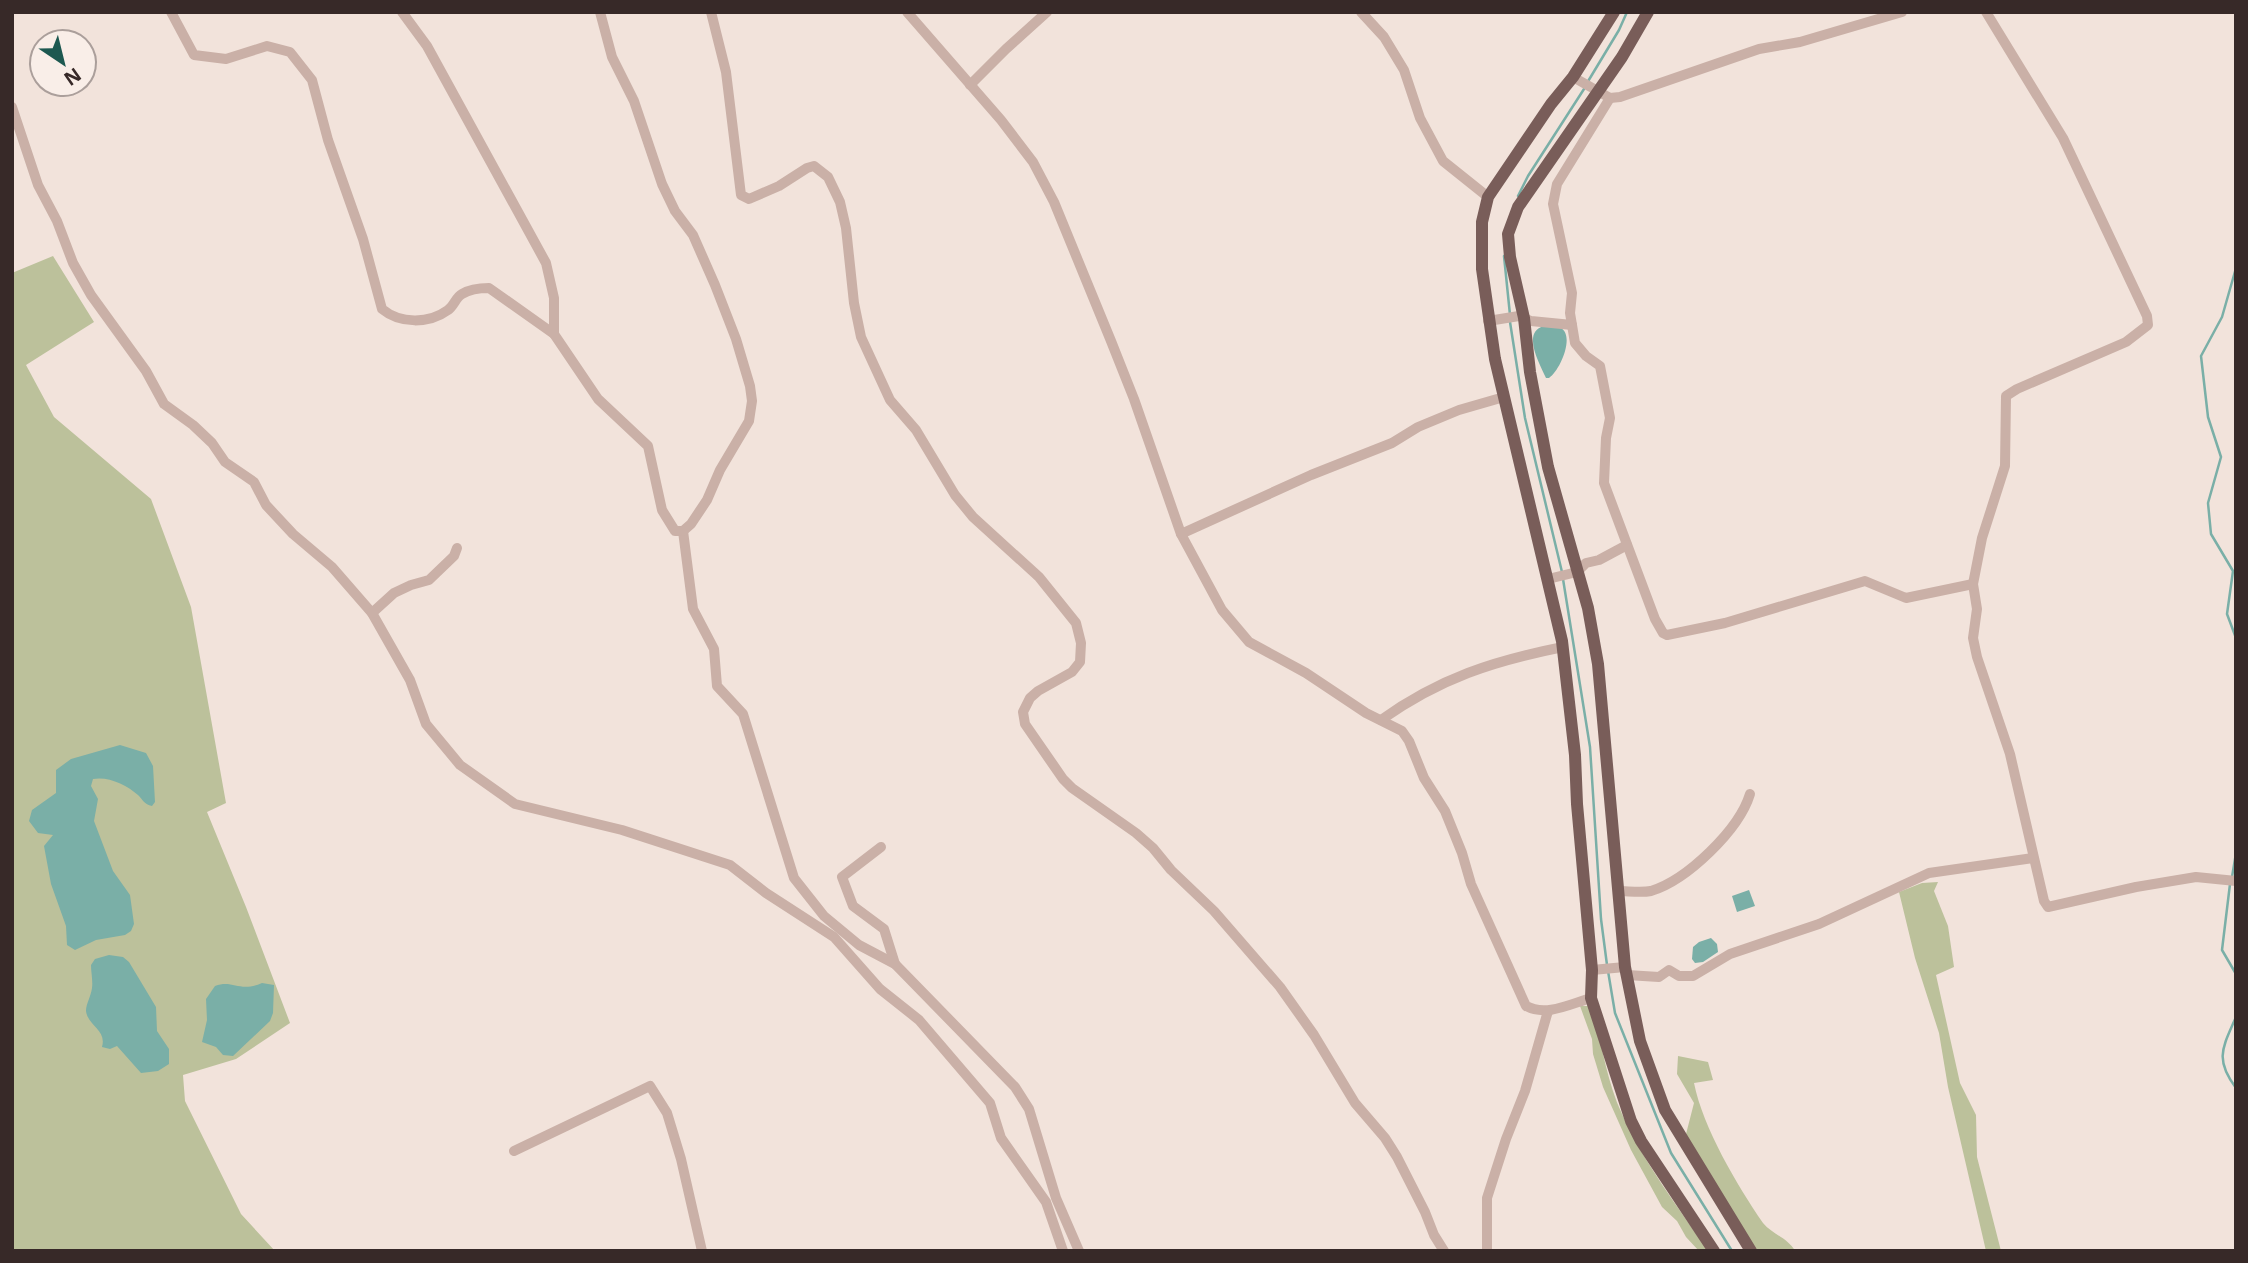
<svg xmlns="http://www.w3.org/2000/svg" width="2248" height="1263" font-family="'Noto Sans',sans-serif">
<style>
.green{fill:#bcc19b}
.water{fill:#7aafa7}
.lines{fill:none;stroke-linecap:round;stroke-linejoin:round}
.stream{stroke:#7aafa7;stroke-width:2.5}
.minor{stroke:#cab0a7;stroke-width:10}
.major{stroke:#795d59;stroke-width:12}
</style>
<rect width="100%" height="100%" fill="#f2e3db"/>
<g class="green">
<path d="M53 256 94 322 26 365 54 417 151 499 191 607 226 803 207 812 246 907 290 1023 236 1059 183 1075 185 1101 241 1214 275 1251H12V273Z"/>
<path d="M1938 882 1934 891 1948 926 1954 967 1936 975 1960 1083 1976 1115 1977 1157 2001 1251H1986L1948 1087 1939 1033 1915 958 1899 892 1922 883Z"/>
<path d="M1580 1006H1591C1602 1042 1606 1080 1622 1114 1644 1163 1678 1207 1708 1251H1699L1686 1237 1677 1221 1662 1207 1631 1150 1603 1087 1593 1054 1592 1039Z"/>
<path d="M1678 1056 1708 1062 1713 1080 1694 1083C1703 1128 1737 1185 1763 1223 1772 1234 1788 1238 1795 1251H1755L1685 1138 1694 1103 1677 1074Z"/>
</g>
<g class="water">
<path d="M1544 326C1549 327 1557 326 1561 328 1575 336 1560 371 1549 378H1546C1540 364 1521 332 1544 326Z"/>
<path d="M120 745 146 753 153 766 155 802 152 806C144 804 143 800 138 795 127 785 108 776 93 779L91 786 98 799 94 821 113 871 130 895 134 924 131 931 125 935 96 940 75 950 67 945 66 926 51 884 44 846 53 835 38 833 29 821 32 810 56 793V770L71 759Z"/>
<path d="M1749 890 1755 906 1737 912 1732 896Z"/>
<path d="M1711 938 1717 944 1718 952 1703 962 1695 963 1692 959 1693 947 1699 942Z"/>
<path d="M109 955 123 957 129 962 156 1007 157 1031 169 1049V1064L158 1071 141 1073 117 1046 110 1049 102 1047C107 1030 88 1026 86 1011 86 1004 91 996 92 988 93 981 91 972 91 965L95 959Z"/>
<path d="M262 983 274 985 273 1013 270 1021 233 1056 223 1055 216 1047 202 1042 207 1020 206 999 215 986C233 979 239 993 262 983Z"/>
</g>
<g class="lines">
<g class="stream">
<path d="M1587 83 1619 30 1627 12"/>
<path d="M1518 196 1528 176 1584 89"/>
<path d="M1504 256 1510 315"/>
<path d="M2236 268 2222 317 2201 356 2208 417 2221 457 2208 503 2211 534 2233 571 2227 614 2236 638"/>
<path d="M1510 322 1525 418 1562 572"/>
<path d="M1563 579 1590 747 1601 919 1607 965"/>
<path d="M2232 877 2236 853"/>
<path d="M2230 884 2222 950 2236 974"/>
<path d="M1608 971 1615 1013 1671 1153 1732 1251"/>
<path d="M2236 1017C2223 1047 2214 1059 2236 1088"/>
</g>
<g class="minor">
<path d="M171 12 194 55 226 59 267 46 290 52 312 80 328 140 363 239 382 309C400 324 429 324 448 310 454 306 456 297 462 294 470 289 480 288 489 288L554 334"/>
<path d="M402 12 427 46 546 263 554 298V334L598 399 648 446 662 510 675 531H683L693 609 714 649 717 686 743 714 794 878 824 916 859 945 895 964 1015 1087 1029 1109 1056 1198 1079 1251"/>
<path d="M600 12 612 57 634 101 662 184 675 211 693 235 715 285 736 339 750 386 752 401 749 421 720 470 707 500 691 524 683 531"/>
<path d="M711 12 726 72 741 195 749 199 779 186 807 168 814 166 828 177 840 202 846 228 854 303 861 337 890 400 916 430 955 495 973 517 1039 577 1076 623 1081 643 1080 662 1072 672 1038 691 1030 698 1023 712 1025 724 1063 779 1072 788 1136 833 1153 848 1171 870 1214 911 1280 987 1314 1035 1355 1103 1385 1138 1397 1157 1425 1212 1434 1235 1444 1251"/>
<path d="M907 12 1001 120 1033 162 1054 202 1111 341 1134 399 1181 534 1222 610 1249 642 1306 673 1366 713 1402 731 1409 741 1424 778 1445 811 1462 853 1471 884 1526 1006C1546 1017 1570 1004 1591 998"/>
<path d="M1361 12 1384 37 1404 70 1420 118 1443 161 1488 197"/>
<path d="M1986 12 2063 138 2147 316 2148 325 2126 342 2017 389 2006 396 2005 466 1982 538 1973 584 1977 609 1973 638 1977 657 2010 754 2044 901 2048 907 2136 887 2196 877 2236 881"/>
<path d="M1573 77 1610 98 1620 97 1759 49 1800 42 1902 12"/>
<path d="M970 85 1006 49 1047 12"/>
<path d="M1610 98 1557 184 1553 204 1572 293 1570 313 1575 343 1586 356 1600 366 1610 418 1606 438 1604 483 1655 619 1663 633 1667 635 1725 623 1865 581 1906 598 1973 584"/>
<path d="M12 107 38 185 57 221 73 263 91 295 146 371 164 404 193 425 212 443 225 462 254 482 266 505 293 534 332 567 372 613 410 680 426 724 460 765 515 804 622 830 730 865 766 893 834 937 880 989 919 1020 990 1103 1001 1138 1046 1202 1063 1251"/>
<path d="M1488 321 1519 316 1531 321 1572 325"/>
<path d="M1181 534 1311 475 1392 443 1418 427 1459 410 1504 397"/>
<path d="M1548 579 1577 572 1586 563 1599 560 1627 545"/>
<path d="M372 613 394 593 411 585 429 580 454 556 457 548"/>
<path d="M1381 720C1440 678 1493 661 1563 647"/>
<path d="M881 847 842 877 853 906 884 929 895 964"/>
<path d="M1618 891C1628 891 1641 893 1651 891 1687 880 1739 830 1750 794"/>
<path d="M1592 970 1625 967"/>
<path d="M1627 975 1659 977 1669 970 1679 976H1693L1730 954 1819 924 1929 873 2033 858"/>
<path d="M514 1151 650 1086 667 1113 681 1159 702 1251"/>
<path d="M1487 1251V1198L1506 1139 1525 1091 1548 1011"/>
</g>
<g class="major">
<path d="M1614 12 1573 77 1551 104 1488 197 1482 222V269L1495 359 1562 641 1575 755 1577 804 1592 970 1591 998 1631 1121 1641 1141 1714 1251"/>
<path d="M1648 12 1622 57 1518 207 1508 234 1510 257 1524 318 1530 372 1548 467 1588 608 1598 664 1625 967 1640 1041 1665 1110 1751 1251"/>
</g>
</g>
<rect width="2248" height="1263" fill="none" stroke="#372928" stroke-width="28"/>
<g transform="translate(63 63) rotate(145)"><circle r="33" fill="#f9eee8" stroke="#ab9f9b" stroke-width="2"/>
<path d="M0-5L12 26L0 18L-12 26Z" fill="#1d5850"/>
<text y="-10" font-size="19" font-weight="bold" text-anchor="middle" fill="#372928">N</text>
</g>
</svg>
